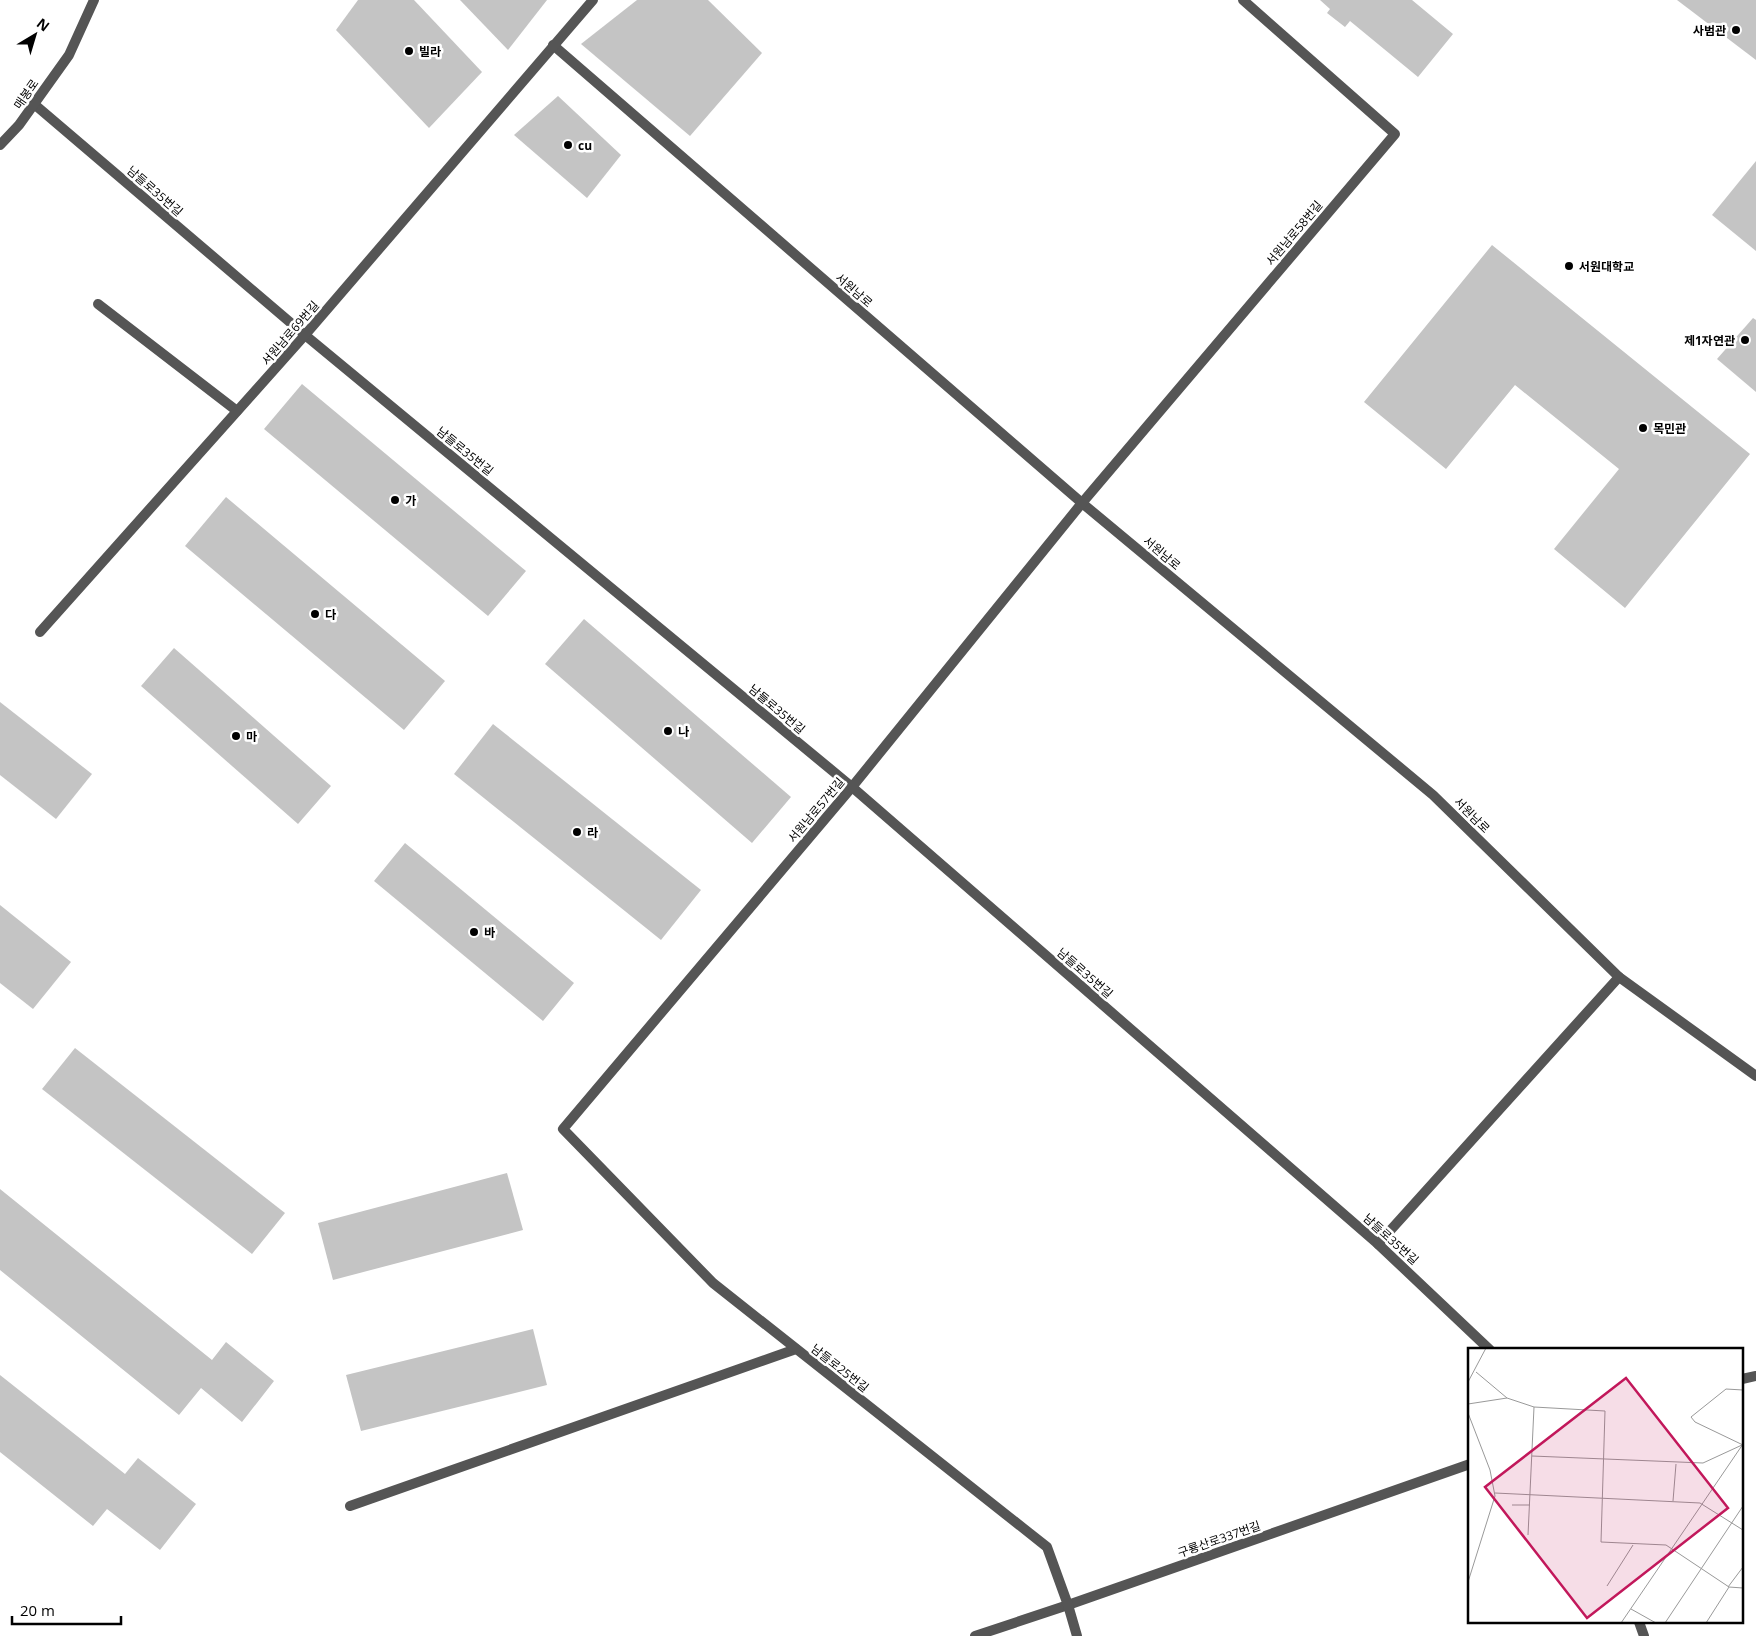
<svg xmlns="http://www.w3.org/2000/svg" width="1756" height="1636" font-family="'Open Sans','Noto Sans KR',sans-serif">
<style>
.building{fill:#c4c4c4}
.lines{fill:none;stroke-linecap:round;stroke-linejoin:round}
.lane{stroke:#555;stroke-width:10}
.street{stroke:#555;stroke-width:10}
.poi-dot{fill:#000;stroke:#fff;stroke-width:2}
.labels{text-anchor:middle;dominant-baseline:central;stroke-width:5;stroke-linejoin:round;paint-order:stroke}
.poi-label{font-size:12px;font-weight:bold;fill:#000;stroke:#fff;text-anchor:start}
.street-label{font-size:12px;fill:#000;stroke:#fff}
.inset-road{fill:none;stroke:#999;stroke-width:1}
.view{fill:#c2185b;fill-opacity:0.15;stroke:#c2185b;stroke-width:2.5}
.inset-edge{fill:none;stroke:#000;stroke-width:2.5}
</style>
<rect width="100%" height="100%" fill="#fff"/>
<g class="building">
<path d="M358 0H414L482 72 429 128 336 30Z"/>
<path d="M460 0H547L508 50Z"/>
<path d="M637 0H708L762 53 690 136 581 44Z"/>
<path d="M1320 0H1412L1453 34 1418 77 1350 21 1345 27 1327 13 1330 9Z"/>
<path d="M1677 0H1756V60Z"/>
<path d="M558 96 621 155 587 198 514 135Z"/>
<path d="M1756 161V251L1712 215Z"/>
<path d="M1492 245 1750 454 1625 608 1554 549 1619 469 1515 385 1446 469 1364 402Z"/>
<path d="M1753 318 1756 320V392L1717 359Z"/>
<path d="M302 384 526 571 488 616 264 429Z"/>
<path d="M226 497 445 681 404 730 185 546Z"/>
<path d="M584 619 791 797 752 843 545 664Z"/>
<path d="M174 648 331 786 298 824 141 686Z"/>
<path d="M0 702 92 774 56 819 0 775Z"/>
<path d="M493 724 701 890 661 940 454 774Z"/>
<path d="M405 843 574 983 543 1021 374 881Z"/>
<path d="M0 905 71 962 33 1009 0 983Z"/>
<path d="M75 1048 285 1213 252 1254 42 1089Z"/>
<path d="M507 1173 523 1230 333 1280 318 1223Z"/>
<path d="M0 1189 212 1360 226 1342 274 1381 242 1422 201 1388 179 1415 0 1270Z"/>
<path d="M533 1329 547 1385 361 1431 346 1375Z"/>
<path d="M0 1375 125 1474 138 1458 196 1504 160 1550 107 1509 93 1526 0 1452Z"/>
</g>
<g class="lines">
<path class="lane" d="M98 304 237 411"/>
<g class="street">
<path d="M553 45 1082 503 1433 795 1619 977 1756 1076"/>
<path d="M34 104 305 335 852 787 1378 1244 1490 1350"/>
<path d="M0 145 19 125 69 55 94 0"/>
<path d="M40 632 305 335 593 0"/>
<path d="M1378 1244 1619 977"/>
<path d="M1742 1379 1756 1376"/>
<path d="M350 1506 796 1349"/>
<path d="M1639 1622 1644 1636"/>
<path d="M975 1636 1068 1605 1470 1464"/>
<path d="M1077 1636 1068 1605 1047 1547 713 1283 563 1129 852 787 1082 503 1395 134 1243 0"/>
</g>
</g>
<g class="poi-dot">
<circle cx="1736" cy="30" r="5"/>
<circle cx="409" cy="51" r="5"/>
<circle cx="568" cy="145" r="5"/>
<circle cx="1569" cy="266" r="5"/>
<circle cx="1745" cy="340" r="5"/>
<circle cx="1643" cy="428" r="5"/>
<circle cx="395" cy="500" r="5"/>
<circle cx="315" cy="614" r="5"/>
<circle cx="668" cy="731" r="5"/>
<circle cx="236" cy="736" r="5"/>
<circle cx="577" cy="832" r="5"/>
<circle cx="474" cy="932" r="5"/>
</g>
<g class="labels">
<g class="poi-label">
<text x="1726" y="30" text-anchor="end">사범관</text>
<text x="419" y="51">빌라</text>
<text x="578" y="145">cu</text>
<text x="1579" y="266">서원대학교</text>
<text x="1735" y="340" text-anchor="end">제1자연관</text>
<text x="1653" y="428">목민관</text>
<text x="405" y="500">가</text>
<text x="325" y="614">다</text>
<text x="678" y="731">나</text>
<text x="246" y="736">마</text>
<text x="587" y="832">라</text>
<text x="484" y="932">바</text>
</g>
<g class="street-label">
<text transform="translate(26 94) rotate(-55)">매봉로</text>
<text transform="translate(155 191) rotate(41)">남들로35번길</text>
<text transform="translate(1294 233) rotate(-50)">서원남로58번길</text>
<text transform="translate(854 290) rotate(41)">서원남로</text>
<text transform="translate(290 333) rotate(-49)">서원남로69번길</text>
<text transform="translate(465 451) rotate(39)">남들로35번길</text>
<text transform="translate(1162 553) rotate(40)">서원남로</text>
<text transform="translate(777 709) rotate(40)">남들로35번길</text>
<text transform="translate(816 810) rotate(-50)">서원남로57번길</text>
<text transform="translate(1472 815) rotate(45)">서원남로</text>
<text transform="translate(1085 973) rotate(41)">남들로35번길</text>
<text transform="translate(1391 1239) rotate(42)">남들로35번길</text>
<text transform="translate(840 1368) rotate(38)">남들로25번길</text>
<text transform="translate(1219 1539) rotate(-19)">구룡산로337번길</text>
</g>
</g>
<g transform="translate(1468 1348)">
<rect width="275" height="275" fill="#fff"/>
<path class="inset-road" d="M8 24 39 50 66 59 137 63 133 194 198 197 261 239 275 240M0 34 18 0M275 42 258 41 223 69 227 74 275 97M0 56 39 50M0 65 22 122 27 148 0 234M64 108 235 115 274 97M27 145 232 155 275 182M205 153 208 116M44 157H62M60 187 66 59M139 238 165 197M260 239 275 219M163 261 188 275M153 275 275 96M197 275 275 158M238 275 261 239"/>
<path class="view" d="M158 30 260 160 119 270 17 139Z"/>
<rect width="275" height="275" class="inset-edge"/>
</g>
<g transform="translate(35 35) rotate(38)" stroke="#ffffff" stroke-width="4" paint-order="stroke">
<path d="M0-4L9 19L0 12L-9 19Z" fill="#000000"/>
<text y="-8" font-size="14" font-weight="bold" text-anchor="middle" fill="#000000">N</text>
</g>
<path d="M12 1616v8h109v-8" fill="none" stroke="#000000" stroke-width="2.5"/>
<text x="20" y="1616" font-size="15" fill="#000000" stroke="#ffffff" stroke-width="4" paint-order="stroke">20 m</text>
</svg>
